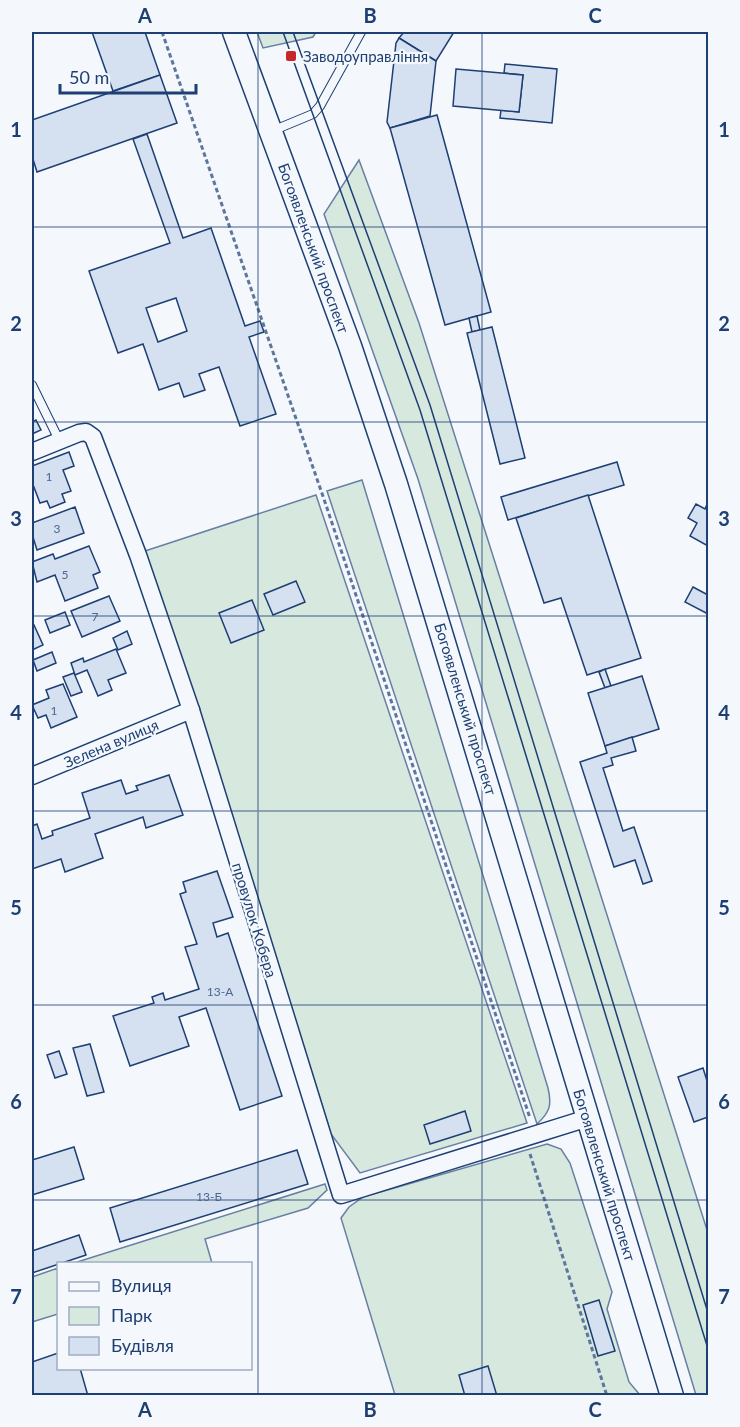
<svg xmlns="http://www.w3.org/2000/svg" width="740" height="1427" font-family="Lato,sans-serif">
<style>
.green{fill:#d7e8df;stroke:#687fa3;stroke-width:1.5}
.building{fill:#d5e0f0;stroke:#1d3f73;stroke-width:1.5;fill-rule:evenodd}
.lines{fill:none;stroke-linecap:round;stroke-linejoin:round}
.service-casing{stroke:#1d3f73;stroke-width:10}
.minor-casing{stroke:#1d3f73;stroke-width:19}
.secondary-casing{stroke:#1d3f73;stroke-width:25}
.path{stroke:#5e769c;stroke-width:3;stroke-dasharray:4.5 3;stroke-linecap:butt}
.service{stroke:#f4f7fb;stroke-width:8}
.minor{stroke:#f4f7fb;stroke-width:16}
.secondary{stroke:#f4f7fb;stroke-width:22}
.tram{stroke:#1d3f73;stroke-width:1.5}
.grid{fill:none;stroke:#1d3f73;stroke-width:1.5;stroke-opacity:0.55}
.poi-dot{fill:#c62828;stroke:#f4f7fb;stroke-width:2}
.labels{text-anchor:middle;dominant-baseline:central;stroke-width:4.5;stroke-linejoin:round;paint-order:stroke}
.number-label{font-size:12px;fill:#4b6792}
.poi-label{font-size:15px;fill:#1d3f73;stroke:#f4f7fb;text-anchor:start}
.street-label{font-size:15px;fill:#1d3f73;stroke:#f4f7fb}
.neatline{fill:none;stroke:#1d3f73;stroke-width:2}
.grid-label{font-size:20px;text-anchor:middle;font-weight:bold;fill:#1d3f73}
</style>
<rect width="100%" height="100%" fill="#f4f7fb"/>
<g class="green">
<path d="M257 32H316L313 37 263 48Z"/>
<path d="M359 160 419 323 708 1233V1395H696L418 479 324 214Z"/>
<path d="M362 480 548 1088C552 1105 550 1112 537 1124L327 491Z"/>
<path d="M316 495 527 1123 360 1173 331 1134 198 708 145 551Z"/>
<path d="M547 1144 561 1149 570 1163 612 1292 607 1309 629 1382 640 1395H395L341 1218 349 1207 363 1197Z"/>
<path d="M325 1184 327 1190 308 1208 205 1239 212 1263H74Z"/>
<path d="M58 1268V1314L32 1322V1277Z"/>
</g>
<g class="building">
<path d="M92 32H145L160 75 113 91Z"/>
<path d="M404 32H454L436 61 399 38Z"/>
<path d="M399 38 436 61 430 116 390 128 387 122 396 43Z"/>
<path d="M505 64 557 69 552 123 500 118 501 110 519 112 523 75 504 73Z"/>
<path d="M456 69 523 75 519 112 453 106Z"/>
<path d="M160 75 177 123 37 172 32 156V120Z"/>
<path d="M437 115 491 312 445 325 390 128Z"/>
<path d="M147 134 183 238 211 228 245 326 260 321 264 332 249 337 276 414 240 426 219 367 199 374 205 390 184 397 179 383 159 390 143 344 118 353 89 271 170 243 133 139ZM176 298 187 331 158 342 146 308Z"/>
<path d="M477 316 480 330 472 332 469 318Z"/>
<path d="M492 327 525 458 500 464 467 333Z"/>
<path d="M36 420 41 430 32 434V422Z"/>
<path d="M69 452 74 466 63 470 71 491 62 494 65 502 50 508 47 501 40 503 32 482V466Z"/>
<path d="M617 462 624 485 508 520 501 497Z"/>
<path d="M588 495 641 658 587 675 561 598 544 603 516 518Z"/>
<path d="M708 502V546L690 536 697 523 688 518 696 504 705 509Z"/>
<path d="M75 507 84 533 37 550 32 534V523Z"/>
<path d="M89 546 100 572 93 575 98 588 65 601 55 575 37 582 32 562 53 554 55 559Z"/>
<path d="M296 581 305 602 273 615 264 594Z"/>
<path d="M693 587 708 595V614L685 602Z"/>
<path d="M109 596 120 621 82 637 71 611Z"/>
<path d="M252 600 264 630 231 643 219 613Z"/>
<path d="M65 612 70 625 50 633 45 620Z"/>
<path d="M34 625 43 645 32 650V626Z"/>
<path d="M127 631 132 644 118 650 113 638Z"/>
<path d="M116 649 126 673 108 680 112 690 98 696 87 670 75 675 71 663 83 658 84 662Z"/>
<path d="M52 652 56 663 37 671 33 660Z"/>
<path d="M605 669 611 686 605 688 599 672Z"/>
<path d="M74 673 82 692 71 696 63 677Z"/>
<path d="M642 676 659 729 605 746 588 693Z"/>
<path d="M63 684 77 717 51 728 46 715 38 718 32 705 49 698 46 690Z"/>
<path d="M632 737 636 751 611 758 613 765 603 768 623 831 634 827 652 881 643 884 635 860 614 867 580 762 607 753 605 746Z"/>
<path d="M169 775 183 815 146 828 143 817 95 834 103 858 65 872 61 859 32 869V826L37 824 42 839 53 835 52 831 90 818 82 793 121 780 126 794 138 790 136 786Z"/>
<path d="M217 871 233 917 213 923 217 937 228 933 282 1096 240 1110 206 1008 179 1017 189 1046 130 1066 113 1016 154 1003 152 997 163 993 165 1000 199 989 185 947 197 944 180 894 186 892 183 882Z"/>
<path d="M90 1044 104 1092 87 1096 73 1048Z"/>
<path d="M59 1051 67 1074 55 1078 47 1055Z"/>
<path d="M703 1068 708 1084V1117L694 1122 678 1077Z"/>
<path d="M465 1111 471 1131 430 1144 424 1125Z"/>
<path d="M74 1147 84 1179 32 1195V1160Z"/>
<path d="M297 1150 308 1184 120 1242 110 1208Z"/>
<path d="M79 1235 86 1255 32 1273V1251Z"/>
<path d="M599 1300 615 1351 598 1356 583 1305Z"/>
<path d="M58 1353V1368H80L88 1396H32V1362Z"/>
<path d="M488 1366 497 1396H465L459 1375Z"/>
</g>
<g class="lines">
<defs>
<g id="service">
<path d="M272 131 313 114 320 106 361 32"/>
<path d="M32 385 59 440"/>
</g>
<g id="minor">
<path d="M32 452 79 433 86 432 93 437 138 555 191 710 341 1195 588 1118"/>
<path d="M32 776 191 710"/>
</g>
<path id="secondary" d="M234 32 350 346 396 484 672 1396"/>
</defs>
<use href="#service" class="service-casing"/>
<use href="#minor" class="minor-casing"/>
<use href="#secondary" class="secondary-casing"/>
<g class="path">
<path d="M162 32 326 505 530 1118"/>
<path d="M530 1154 607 1396"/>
</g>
<use href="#service" class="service"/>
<use href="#minor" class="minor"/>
<use href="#secondary" class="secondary"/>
<g class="tram">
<path d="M283 32 420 410 708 1349"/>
<path d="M293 32 430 405 708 1313"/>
</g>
</g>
<path class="grid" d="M258 32V1396M482 32V1396M32 227H708M32 422H708M32 616H708M32 811H708M32 1005H708M32 1200H708"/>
<rect class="poi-dot" x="285" y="50" width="12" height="12" rx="3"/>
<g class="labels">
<g class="number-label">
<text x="49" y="476">1</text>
<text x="57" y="528">3</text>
<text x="65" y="574">5</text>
<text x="95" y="616">7</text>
<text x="54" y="710">1</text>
<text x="220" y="991">13-А</text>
<text x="209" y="1196">13-Б</text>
</g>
<g class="poi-label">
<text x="303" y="56">Заводоуправління</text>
</g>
<g class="street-label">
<text transform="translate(314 248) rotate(70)">Богоявленський проспект</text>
<text transform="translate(466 709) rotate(73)">Богоявленський проспект</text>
<text transform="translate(111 743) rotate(-23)">Зелена вулиця</text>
<text transform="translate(255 920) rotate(73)">провулок Кобера</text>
<text transform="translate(605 1175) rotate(73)">Богоявленський проспект</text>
</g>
</g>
<rect width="740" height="1427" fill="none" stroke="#f4f7fb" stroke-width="66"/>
<rect x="57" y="1262" width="195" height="108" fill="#f4f7fb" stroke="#9eadc5" stroke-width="1.5"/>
<rect x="69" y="1282" width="30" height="9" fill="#f4f7fb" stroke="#9eadc5" stroke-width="1.5"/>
<text x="111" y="1292" font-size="18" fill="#1d3f73">Вулиця</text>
<rect x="69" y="1307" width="30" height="18" fill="#d7e8df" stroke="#9eadc5" stroke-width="1.5"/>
<text x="111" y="1322" font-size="18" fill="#1d3f73">Парк</text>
<rect x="69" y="1337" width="30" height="18" fill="#d5e0f0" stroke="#9eadc5" stroke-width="1.5"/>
<text x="111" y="1352" font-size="18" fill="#1d3f73">Будівля</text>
<path d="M60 84v9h136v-9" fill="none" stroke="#1d3f73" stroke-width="3"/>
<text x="69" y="84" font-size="18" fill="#1d3f73" stroke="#f4f7fb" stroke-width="4.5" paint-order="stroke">50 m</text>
<rect x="33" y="33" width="674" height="1361" class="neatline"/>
<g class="grid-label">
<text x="145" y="23">A</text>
<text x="370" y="23">B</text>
<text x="595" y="23">C</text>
<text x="16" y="137">1</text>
<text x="724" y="137">1</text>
<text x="16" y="331">2</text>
<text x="724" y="331">2</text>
<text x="16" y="526">3</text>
<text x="724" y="526">3</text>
<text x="16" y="720">4</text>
<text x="724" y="720">4</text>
<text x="16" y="915">5</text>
<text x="724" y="915">5</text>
<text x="16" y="1109">6</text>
<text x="724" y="1109">6</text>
<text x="16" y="1304">7</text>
<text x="724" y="1304">7</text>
<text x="145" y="1417">A</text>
<text x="370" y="1417">B</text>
<text x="595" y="1417">C</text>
</g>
</svg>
